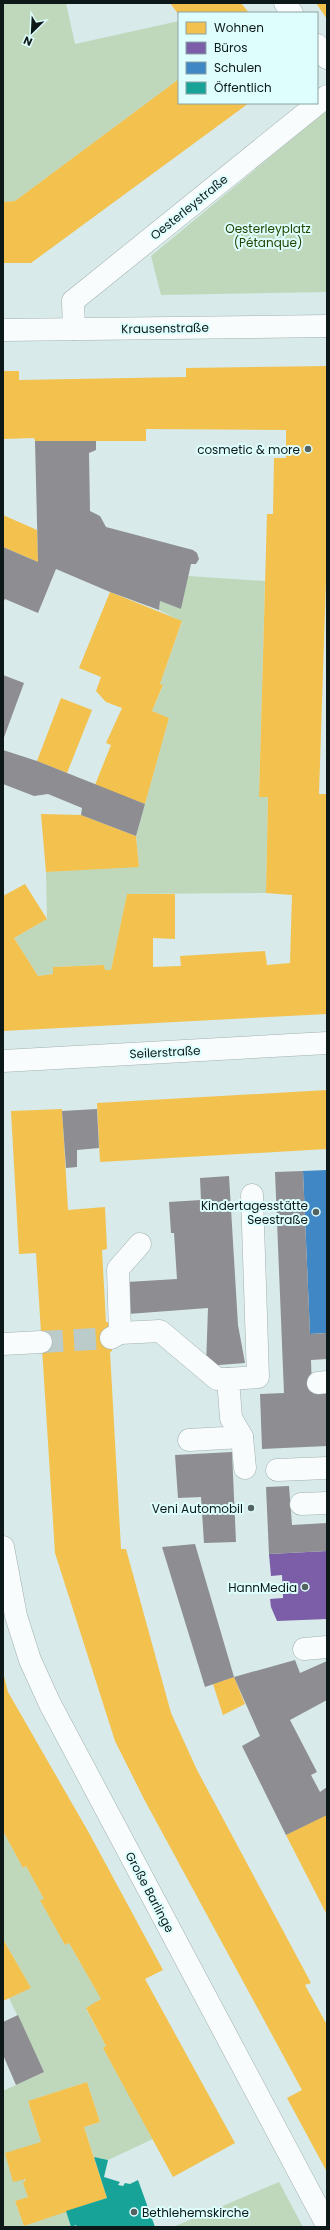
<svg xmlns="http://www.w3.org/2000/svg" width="330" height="2230" font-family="Poppins,sans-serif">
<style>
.green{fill:#bfd8bb}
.homes{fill:#f2c14e}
.offices{fill:#7b5ea7}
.schools{fill:#3f88c5}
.public{fill:#17a398}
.industry{fill:#8d8d92}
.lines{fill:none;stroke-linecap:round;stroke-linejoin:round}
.minor-tunnel{stroke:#bacbca;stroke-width:22;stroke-dasharray:22 11;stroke-linecap:butt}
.minor-casing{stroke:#a2b0b0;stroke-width:23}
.minor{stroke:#f9fcfc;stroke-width:22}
.poi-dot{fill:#546262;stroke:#defefe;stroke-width:1.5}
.labels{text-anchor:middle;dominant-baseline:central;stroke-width:4;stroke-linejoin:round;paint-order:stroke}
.street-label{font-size:12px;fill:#0d1919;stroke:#defefe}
.park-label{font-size:12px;fill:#244500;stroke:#defefe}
.poi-label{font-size:12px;fill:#0d1919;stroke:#defefe;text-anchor:end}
</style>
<rect width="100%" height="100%" fill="#d8eae9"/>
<g class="green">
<path d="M3 3H66L75 44 179 21V79L15 201 3 202Z"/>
<path d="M327 110V292L161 295 151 256Z"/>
<path d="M188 576 265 581 259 797H268L266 893 127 894 111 970H105L104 965 53 967V974L38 976 14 938 47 919 46 872 139 866 136 836 169 718 152 711 163 686 160 684 182 622 159 610 160 601 181 609Z"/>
<path d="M3 1831 23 1868 26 1866 44 1899 41 1901 65 1945 69 1943 101 1999 86 2009 106 2046 103 2048 153 2139 108 2160 94 2157 84 2127 100 2122 87 2082 28 2101 41 2142 24 2181 28 2197 15 2201 24 2226 66 2211 71 2227 76 2225 77 2227H5L3 2223V2091L44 2072 9 1998 31 1988 3 1939Z"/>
<path d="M279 2182 303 2227H173Z"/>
</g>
<g class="homes">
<path d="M170 3H241L249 13H179V15Z"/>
<path d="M316 3H327V19Z"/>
<path d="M179 79V103H249L31 263H3V202L15 201Z"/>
<path d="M327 366V548L319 794H327V1014L3 1031V896L25 884 47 919 14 938 38 976 53 974V967L104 965 105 970H111L127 894H175V939L153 938V967L181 966 180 956 265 951 267 965 290 963 292 895 266 893 268 797H259L267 514H273L274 458H286V430L146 429V441H35L34 438 3 439V371H19V380L186 377V368Z"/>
<path d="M3 515 37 530 38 562 3 547Z"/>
<path d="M110 592 182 621 160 684 163 685 152 711 169 718 145 804 95 785 111 745 106 743 122 708 106 702 96 691 101 677 79 668Z"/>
<path d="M61 698 92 710 67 773 37 761Z"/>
<path d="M41 814 81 815 136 836 139 867 46 872Z"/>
<path d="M327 1090V1149L100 1162 97 1103Z"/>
<path d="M62 1109 68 1210 105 1207 107 1249 102 1250 106 1322H110L111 1338 112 1351 110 1352 121 1549H126L171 1713 197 1770 311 1983 305 1985 327 2025V2172L287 2098 302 2090 144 1799 115 1741 55 1553 36 1253 19 1254 11 1111Z"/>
<path d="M3 1672 8 1692 89 1833 163 1970 145 1979 235 2143 173 2177 103 2048 106 2046 86 2008 101 1999 69 1943 65 1945 40 1900 44 1899 26 1866 23 1868 3 1831Z"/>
<path d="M234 1677 245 1704 223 1715 213 1684Z"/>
<path d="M326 1815 327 1817V1915L286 1835Z"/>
<path d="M3 1939 31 1988 3 2001Z"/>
<path d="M87 2082 100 2122 84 2127 107 2198 24 2226 15 2201 28 2197 23 2183 26 2179 13 2182 5 2153 41 2142 28 2101Z"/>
</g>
<path class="offices" d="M327 1551V1619L277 1621 271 1607 270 1599 283 1598 282 1575 271 1576 269 1554Z"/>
<path class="schools" d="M327 1170V1333L310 1334 303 1171Z"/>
<path class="public" d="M94 2157 108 2160 104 2177 120 2182 118 2185 123 2186 125 2183 130 2184 138 2180 155 2227H77L76 2225 71 2227 66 2211 107 2198Z"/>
<g class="industry">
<path d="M35 441H96V450L89 453 90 511 100 516 106 527 193 550 197 553 199 559 196 564H191L181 609 160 601 159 610 110 592 56 569 38 613 5 599 3 603V547L38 562Z"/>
<path d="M3 675 24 683 3 740Z"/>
<path d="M3 750 37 761 145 804 136 836 81 815 82 808 48 794 34 796 3 784Z"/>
<path d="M97 1109 99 1148 77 1150V1167L66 1168 62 1111Z"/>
<path d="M303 1171 310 1334 327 1333V1359L311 1360 312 1390H327V1446L262 1449 260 1394 284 1393 275 1172Z"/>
<path d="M229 1176 238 1325 245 1363 206 1366 208 1308 128 1314 127 1282 177 1279 174 1233H171L169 1202 201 1200 200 1178Z"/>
<path d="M232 1452 236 1542 204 1543 201 1497 178 1498 175 1455Z"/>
<path d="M289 1486 292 1525 327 1523V1551L269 1554 266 1487Z"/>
<path d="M195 1544 234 1677 205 1687 162 1547Z"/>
<path d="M295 1660 300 1673 327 1661V1700L290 1720 317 1772 311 1775 320 1792 327 1787V1815L286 1835 242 1746 260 1736 234 1677Z"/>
<path d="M18 2015 44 2072 16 2085 3 2055V2022Z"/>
</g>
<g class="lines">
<path class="minor-tunnel" d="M41 1342 111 1338"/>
<defs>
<g id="minor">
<path d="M285 3 292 13"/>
<path d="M317 45 327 58"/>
<path d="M74 329 73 301 327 96"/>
<path d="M3 330 327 326"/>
<path d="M3 1061 327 1043"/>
<path d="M120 1333 160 1331 217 1379H228"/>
<path d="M111 1338 120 1333 118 1269 140 1244"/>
<path d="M3 1344 41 1342"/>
<path d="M318 1383 327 1382"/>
<path d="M242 1437 245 1468"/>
<path d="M189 1440 242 1437 231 1418 228 1379 258 1377 252 1195"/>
<path d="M277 1470 327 1468"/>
<path d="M301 1504 327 1503"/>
<path d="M3 1547 16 1616 30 1660 50 1704 327 2225"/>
<path d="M304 1649 327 1647"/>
</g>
</defs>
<use href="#minor" class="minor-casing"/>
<use href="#minor" class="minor"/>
</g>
<g class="poi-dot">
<circle cx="308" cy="449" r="4"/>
<circle cx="316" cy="1212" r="4"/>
<circle cx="251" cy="1508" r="4"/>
<circle cx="305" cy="1587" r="4"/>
<circle cx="134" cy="2212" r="4"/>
</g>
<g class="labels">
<g class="street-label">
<text transform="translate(189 207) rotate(-39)">Oesterleystraße</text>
<text transform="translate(165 328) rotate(-1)">Krausenstraße</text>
<text transform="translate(165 1052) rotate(-3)">Seilerstraße</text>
<text transform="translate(150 1892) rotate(62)">Große Barlinge</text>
</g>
<g class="park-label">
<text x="268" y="228">Oesterleyplatz<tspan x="268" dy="14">(Pétanque)</tspan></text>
</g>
<g class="poi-label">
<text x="300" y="449">cosmetic &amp; more</text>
<text x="308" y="1205">Kindertagesstätte<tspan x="308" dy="14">Seestraße</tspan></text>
<text x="243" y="1508">Veni Automobil</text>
<text x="297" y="1587">HannMedia</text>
<text x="142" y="2212" text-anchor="start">Bethlehemskirche</text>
</g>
</g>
<rect width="330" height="2230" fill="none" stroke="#0d1919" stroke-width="8"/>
<rect x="178" y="12" width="140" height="92" fill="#defefe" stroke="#8aa2a2"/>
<rect x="186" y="22" width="20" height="12" fill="#f2c14e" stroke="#8aa2a2"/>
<text x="214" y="32" font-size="12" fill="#0d1919">Wohnen</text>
<rect x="186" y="42" width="20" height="12" fill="#7b5ea7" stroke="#8aa2a2"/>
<text x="214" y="52" font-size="12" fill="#0d1919">Büros</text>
<rect x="186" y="62" width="20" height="12" fill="#3f88c5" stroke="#8aa2a2"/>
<text x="214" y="72" font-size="12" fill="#0d1919">Schulen</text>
<rect x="186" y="82" width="20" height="12" fill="#17a398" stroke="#8aa2a2"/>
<text x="214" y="92" font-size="12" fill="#0d1919">Öffentlich</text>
<g transform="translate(32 32) rotate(204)" stroke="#defefe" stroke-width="3" paint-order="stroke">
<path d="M0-3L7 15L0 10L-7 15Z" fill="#0d1919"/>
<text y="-6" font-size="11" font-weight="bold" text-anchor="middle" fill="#0d1919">N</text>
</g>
</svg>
